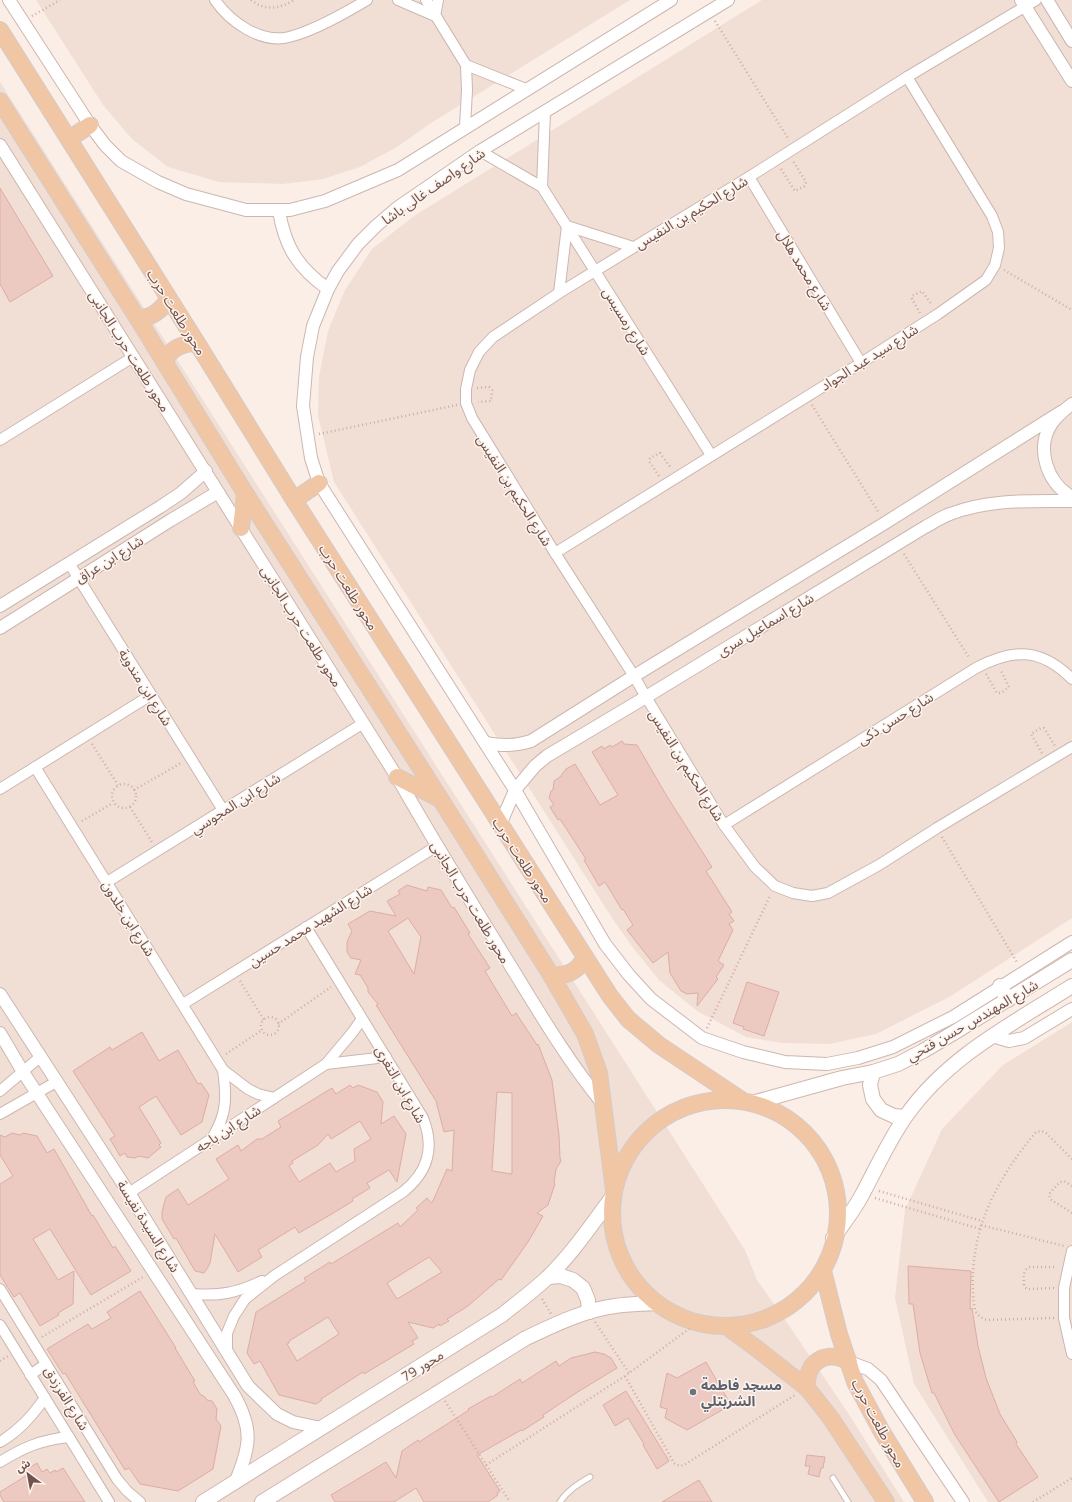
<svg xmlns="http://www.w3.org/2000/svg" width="1072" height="1502" font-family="'Titillium Web','Noto Sans Arabic',sans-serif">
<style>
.residential{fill:#f1dfd5}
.building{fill:#ecc9c1;stroke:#ddada3;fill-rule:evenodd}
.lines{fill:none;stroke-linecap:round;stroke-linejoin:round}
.service-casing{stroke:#ccb7b0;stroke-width:7}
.minor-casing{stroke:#ccb7b0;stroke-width:12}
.tertiary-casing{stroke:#ccb7b0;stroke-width:14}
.secondary-casing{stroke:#cfb6ae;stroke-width:16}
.primary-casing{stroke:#d4cbca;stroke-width:18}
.path{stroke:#d1aca4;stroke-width:2.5;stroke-dasharray:1 3;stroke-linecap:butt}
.service{stroke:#fff;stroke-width:5}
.minor{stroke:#fff;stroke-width:10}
.tertiary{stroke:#fff;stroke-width:12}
.secondary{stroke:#fff;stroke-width:14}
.primary{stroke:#f1c6a5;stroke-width:16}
.worship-dot{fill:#6b7280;stroke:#fdf3ec;stroke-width:1.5}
.labels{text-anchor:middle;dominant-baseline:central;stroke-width:3;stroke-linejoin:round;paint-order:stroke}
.street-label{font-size:14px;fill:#70534e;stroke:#fdf3ec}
.worship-label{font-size:14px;font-weight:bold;fill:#5b616d;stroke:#fdf3ec;text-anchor:start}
</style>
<rect width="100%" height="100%" fill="#faeee6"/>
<g class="residential">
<path d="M36 0H630L431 123 397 147 360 167 323 179 283 184 219 182 168 167 132 139 103 105Z"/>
<path d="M762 0H1072V918L951 996 876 1034 829 1044 782 1043 746 1037 697 1011 659 980 634 949 614 921 334 482 318 416 319 377 328 331 345 290 372 249 414 216Z"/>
<path d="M0 82 745 1250 757 1280 784 1318 850 1416 904 1502H0Z"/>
<path d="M1072 1022V1502H988L914 1384 895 1298 905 1210 942 1129 1003 1065Z"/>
</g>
<g class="building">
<path d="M0 188 53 276 10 302 0 284Z"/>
<path d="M622 741 624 744 637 745 668 798 712 867 706 871 732 912 729 914 734 921 729 924 733 930 718 961 724 965 716 977 718 979 697 1006 698 993 687 994 681 991 670 973 668 952 653 963 627 930 633 925 623 909 622 910 605 882 599 886 584 860 586 859 560 819 558 820 550 807 554 805 549 798 551 791 553 790 554 781 560 777 566 769 575 764 600 805 618 795 592 752 602 746 604 749 610 745 612 747Z"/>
<path d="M407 885 427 891 428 887 441 890 452 908 454 907 470 933 468 934 490 968 485 971 512 1016 516 1013 537 1045 538 1044 552 1080 559 1135 560 1158 561 1161 556 1169 554 1183 555 1184 548 1205 537 1213 543 1216 528 1242 501 1280 499 1279 468 1306 447 1319 449 1321 440 1326 439 1324 433 1328 408 1322 418 1338 412 1341 414 1344 364 1374 363 1372 321 1399 322 1400 316 1404 279 1395 260 1361 254 1364 247 1353 256 1312 306 1281 304 1278 330 1262 331 1264 398 1223 400 1227 418 1210 416 1208 427 1198 432 1203 447 1169 452 1171 454 1130 444 1132 436 1101 376 1005 378 1004 368 992V988L360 975 355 974 361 960 351 958 347 952V942L352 931 348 924 370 911 396 916 387 901 400 894 398 891ZM408 918 421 937 414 974 388 931ZM497 1092 512 1093V1174L492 1171ZM429 1257 442 1272 397 1299 387 1283ZM328 1317 339 1334 297 1361 287 1344 289 1343V1341Z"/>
<path d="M747 982 779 992 764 1036 743 1029 744 1027 733 1023Z"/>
<path d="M142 1032 159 1061 178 1050 198 1084 201 1083 209 1095 202 1122 181 1135 156 1096 139 1107 161 1143 159 1145 161 1147 148 1158 139 1156 135 1158 127 1157 125 1153 120 1156 110 1139 115 1136 73 1071 110 1047 112 1050Z"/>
<path d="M350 1085 353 1088 358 1085 377 1092 383 1102 381 1124 394 1116 406 1134 397 1182 389 1170 367 1183 370 1188 352 1199 353 1201 330 1215 299 1233 295 1227 258 1250 262 1257 238 1272 215 1234 210 1263 208 1267 204 1273 195 1271 176 1238 174 1239 162 1219V1212L166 1197 178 1189 188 1205 229 1179 216 1159 238 1145 241 1151 257 1139H262L281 1127 278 1121 332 1088 336 1094ZM360 1121 371 1139 354 1149 355 1161 336 1172 330 1163 299 1182 289 1166 293 1163 292 1161 318 1145 328 1134 331 1139Z"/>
<path d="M12 1133 20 1135 23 1133 37 1136 47 1153 54 1149 92 1216 93 1215 113 1248 115 1246 131 1271 91 1295 50 1229 33 1239 58 1280 74 1271 73 1304 58 1313 59 1315 40 1326 20 1293 14 1297 0 1275V1184L13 1176 0 1155V1135L5 1137Z"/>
<path d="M908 1266 971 1271 970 1309 972 1308 978 1346 986 1378 1000 1414 1017 1442 1016 1444 1038 1477 999 1502 955 1435 934 1393H932L920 1353 913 1304H909Z"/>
<path d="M140 1291 176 1348H175L195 1381 193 1382 200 1394 205 1397 207 1400 212 1401 217 1409 216 1419 221 1426 213 1469 178 1491 140 1484 129 1468 125 1470 65 1373 63 1374 47 1349 88 1324 92 1329 111 1318 107 1312Z"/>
<path d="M595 1352 604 1354 611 1358 617 1368 576 1393 543 1415 544 1417 522 1431 521 1430 477 1455 500 1491 497 1493 498 1495 488 1502H424L416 1488 394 1502H335L331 1495 386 1462 396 1478 402 1451 418 1440 419 1442 469 1410 468 1409 491 1396 492 1397 520 1379 522 1383 556 1361 559 1366 571 1358Z"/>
<path d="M706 1362 731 1405 687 1430 665 1418 667 1409 660 1407 667 1373 677 1378Z"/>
<path d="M626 1391 669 1461 657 1469 643 1445 644 1444 628 1418 615 1426 603 1405Z"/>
<path d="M807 1455 825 1457 823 1468H821L819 1477 808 1474 810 1466H805Z"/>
<path d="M37 1463 42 1472 47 1469 50 1473 55 1470 56 1472 63 1468 85 1502H4L0 1495V1492L29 1474 26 1470Z"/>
<path d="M699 1480 712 1502H662Z"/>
</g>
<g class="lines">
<defs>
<g id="service">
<path d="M833 1478 848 1502"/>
<path d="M560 1502C567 1491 578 1484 590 1477"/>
</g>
<g id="minor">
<path d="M215 0C230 22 261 44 289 37 314 31 345 13 367 0"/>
<path d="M398 0 435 16 438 0"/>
<path d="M426 0 466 65 467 90 465 127"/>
<path d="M1036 0 907 77 749 177 559 293 493 337 479 352 470 370 466 389V403L472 418 555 553 634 676 646 697 724 825 755 867 775 886 793 893 812 896 828 893 879 865 937 828 1072 747"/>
<path d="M466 65 526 89"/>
<path d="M480 151 542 187 711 455"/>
<path d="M749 177 861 363"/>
<path d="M542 187 545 112"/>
<path d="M559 293 567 226 633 247"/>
<path d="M0 440 133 357"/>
<path d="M555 553 861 363 938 314 986 280 995 265 999 248 998 232 992 216 907 77"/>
<path d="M69 563 223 810"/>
<path d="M35 767 223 1070 248 1089 258 1094 274 1098"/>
<path d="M0 789 151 695"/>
<path d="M724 825 976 668C1014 648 1041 648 1072 679"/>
<path d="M107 882 362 724"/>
<path d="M183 1004 437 846"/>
<path d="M326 1064 386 1057"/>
<path d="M0 1091 40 1057"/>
<path d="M0 1114 56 1082"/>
<path d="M213 1137C216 1131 220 1124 222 1117 227 1102 225 1085 223 1070"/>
<path d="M129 1193 326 1064 352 1033 362 1019"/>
<path d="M1072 1251 1064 1288V1318L1072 1354"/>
<path d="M0 1289 117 1479 127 1491 140 1502"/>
<path d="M192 1294C221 1296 236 1293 262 1281"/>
<path d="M0 1325 109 1502"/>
<path d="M227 1352V1333L234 1316 245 1299 274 1276 403 1192C428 1172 435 1148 423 1118L306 927"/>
<path d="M30 1375 46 1364"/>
<path d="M0 1442C20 1430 31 1417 45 1398"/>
<path d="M0 1462C24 1447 41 1440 69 1437"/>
</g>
<g id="tertiary">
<path d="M9 0 90 125 105 145 121 161 158 182 186 194 246 210H290L325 201 398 170 671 0"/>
<path d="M728 0 480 151 397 208 376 226 358 244 338 271 328 289 313 326 307 357 303 406 311 458 319 483 515 790 605 944 629 975 651 999 702 1038 743 1052 785 1062 827 1064 858 1058 893 1047 953 1017 1072 942"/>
<path d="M1021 0 1072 81"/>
<path d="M1047 0 1072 41"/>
<path d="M0 145 397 777C433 840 471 902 510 965 539 1012 567 1060 603 1104"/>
<path d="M279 211C285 247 298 268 328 289"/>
<path d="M1072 404C1064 410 1058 415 1052 423 1035 448 1047 483 1072 497"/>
<path d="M0 606 160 507 181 493 206 471"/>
<path d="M0 628 171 520 218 492"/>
<path d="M485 743C503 746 514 746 531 741L634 676 885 523 1061 412"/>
<path d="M500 825 515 790 535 766 547 756 646 697 925 527C933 523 941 517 950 514 989 499 1031 501 1072 501"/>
<path d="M0 994 129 1193 248 1386 277 1414 293 1422 321 1428"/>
<path d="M0 1033 23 1072 234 1395C254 1430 250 1447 235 1483"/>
<path d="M992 1036 1009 1041 1024 1038 1072 1009"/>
<path d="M849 1362 868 1369 881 1380 963 1502"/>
</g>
<g id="secondary">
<path d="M1000 986 1008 1000"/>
<path d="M873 1072 870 1085 873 1099 881 1110 894 1116 905 1117"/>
<path d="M752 1103 842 1078 873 1072 898 1064 923 1051 955 1032 1072 960"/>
<path d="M833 1238C843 1224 855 1209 863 1193 877 1167 889 1140 906 1116 947 1057 1012 1024 1072 986"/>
<path d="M548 1277 561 1276 573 1280 583 1288 588 1300 589 1312"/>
<path d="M203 1502 502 1315C517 1303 533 1291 547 1278 572 1254 592 1224 613 1196"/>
<path d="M262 1502 526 1338C554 1325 584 1310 615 1306 628 1304 642 1304 655 1303"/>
</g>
<g id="primary">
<path d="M0 30 197 343 294 500 610 996 628 1019 659 1045 743 1101"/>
<path d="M0 101 138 319 245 493 441 800 551 975 585 1034 599 1073 614 1190"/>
<path d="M69 139 90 125"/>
<path d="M138 319C153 317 160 311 169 299"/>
<path d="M164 361C172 348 182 343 197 343"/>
<path d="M294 500 319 483"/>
<path d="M241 528 245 493"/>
<path d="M397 777 440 799"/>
<path d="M551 975C568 977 578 971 585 957"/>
<circle cx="725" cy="1213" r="113"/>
<path d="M823 1271 839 1334 855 1382 882 1432 925 1502"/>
<path d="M726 1326 756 1348 807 1388 830 1417 886 1502"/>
<path d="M807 1388C805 1361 827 1349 849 1362"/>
</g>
</defs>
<use href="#service" class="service-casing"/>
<use href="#minor" class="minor-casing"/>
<use href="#tertiary" class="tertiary-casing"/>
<use href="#secondary" class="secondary-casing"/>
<use href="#primary" class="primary-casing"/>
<g class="path">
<path d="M251 0C265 11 279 9 294 0"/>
<path d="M32 16 60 0"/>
<path d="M715 21 789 140"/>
<path d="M781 169 795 191 805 186 806 182 793 161"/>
<path d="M1004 270 1072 310"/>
<path d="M920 313 912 299V296L922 291 932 305"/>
<path d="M477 388 489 387 492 390 491 401 478 402"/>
<path d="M812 405 879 513"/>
<path d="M319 434 457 405"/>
<path d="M659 476 649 461 650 458 660 453 671 468"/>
<path d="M904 554 970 659"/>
<path d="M986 674 997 693H1001L1009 687 1000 669"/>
<path d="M92 744 118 785"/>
<path d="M1042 753 1031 734 1041 728H1044L1055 746"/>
<circle cx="124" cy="796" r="12"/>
<path d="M134 790 181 763"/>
<path d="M130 807 152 842"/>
<path d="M82 821 113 803"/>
<path d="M942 837 1018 964"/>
<path d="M240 981 264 1020"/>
<circle cx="270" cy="1026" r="9"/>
<path d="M278 1024 331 987"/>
<path d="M707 1028 770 896"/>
<path d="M226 1054 262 1030"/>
<path d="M1072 1186 1064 1181 1060 1182 1049 1194 1050 1199 1072 1213"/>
<path d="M879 1191 982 1221"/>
<path d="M875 1198 980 1229"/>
<path d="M981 1225 1064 1246"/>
<path d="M1054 1288 1027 1289 1024 1286C1024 1278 1022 1272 1029 1267H1057"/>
<path d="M542 1299 551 1314"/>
<path d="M1054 1318 987 1320C973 1316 974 1305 973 1293 970 1229 996 1180 1036 1132L1042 1131 1046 1133 1072 1159"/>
<path d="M595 1322 629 1373"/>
<path d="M42 1337 143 1277"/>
<path d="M0 1361 8 1356"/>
<path d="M625 1376 674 1463 680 1466 684 1465 795 1395"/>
<path d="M445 1401 510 1502"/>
<path d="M486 1465 625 1376 697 1323"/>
<path d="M1033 1502 1072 1478"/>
</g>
<use href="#service" class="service"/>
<use href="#minor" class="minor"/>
<use href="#tertiary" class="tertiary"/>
<use href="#secondary" class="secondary"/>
<use href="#primary" class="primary"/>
</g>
<circle class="worship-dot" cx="693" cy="1392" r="4"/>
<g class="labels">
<g class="street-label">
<text transform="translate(433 186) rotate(-35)">شارع واصف غالى باشا</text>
<text transform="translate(691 212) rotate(-31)">شارع الحكيم بن النفيس</text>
<text transform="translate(805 270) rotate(59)">شارع محمد هلال</text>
<text transform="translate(177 312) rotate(58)">محور طلعت حرب</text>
<text transform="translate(627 321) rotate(58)">شارع رمسيس</text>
<text transform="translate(130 351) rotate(58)">محور طلعت حرب الجانبى</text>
<text transform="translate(869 357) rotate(-32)">شارع سيد عبد الجواد</text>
<text transform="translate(515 490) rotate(58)">شارع الحكيم بن النفيس</text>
<text transform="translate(109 559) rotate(-32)">شارع ابن عراق</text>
<text transform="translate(349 587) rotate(58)">محور طلعت حرب</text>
<text transform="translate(765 624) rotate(-31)">شارع اسماعيل سرى</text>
<text transform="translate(302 626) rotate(58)">محور طلعت حرب الجانبى</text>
<text transform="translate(146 687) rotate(58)">شارع ابن مندوية</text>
<text transform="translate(895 718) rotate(-32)">شارع حسن ذكى</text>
<text transform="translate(687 765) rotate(58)">شارع الحكيم بن النفيس</text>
<text transform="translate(235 803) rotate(-32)">شارع ابن المجوسي</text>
<text transform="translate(523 860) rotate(57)">محور طلعت حرب</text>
<text transform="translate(471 902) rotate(59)">محور طلعت حرب الجانبى</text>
<text transform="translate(129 918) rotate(58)">شارع ابن خلدون</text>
<text transform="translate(310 925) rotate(-32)">شارع الشهيد محمد حسين</text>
<text transform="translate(972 1020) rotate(-30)">شارع المهندس حسن فتحي</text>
<text transform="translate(401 1084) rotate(60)">شارع ابن التغرى</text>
<text transform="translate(228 1128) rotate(-33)">شارع ابن باجه</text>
<text transform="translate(149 1226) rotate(58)">شارع السيدة نفيسة</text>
<text transform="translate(422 1365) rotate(-32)">محور 79</text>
<text transform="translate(67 1398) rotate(58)">شارع الفرزدق</text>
<text transform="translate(879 1423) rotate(62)">محور طلعت حرب</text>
</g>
<g class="worship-label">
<text x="701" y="1384">مسجد فاطمة<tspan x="701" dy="16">الشربتلي</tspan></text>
</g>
</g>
<g transform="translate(28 1474) rotate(328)" stroke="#fdf3ec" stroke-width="3" paint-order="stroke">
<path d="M0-3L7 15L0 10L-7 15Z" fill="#70534e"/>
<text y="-6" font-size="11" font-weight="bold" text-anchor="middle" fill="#70534e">ش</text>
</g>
</svg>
